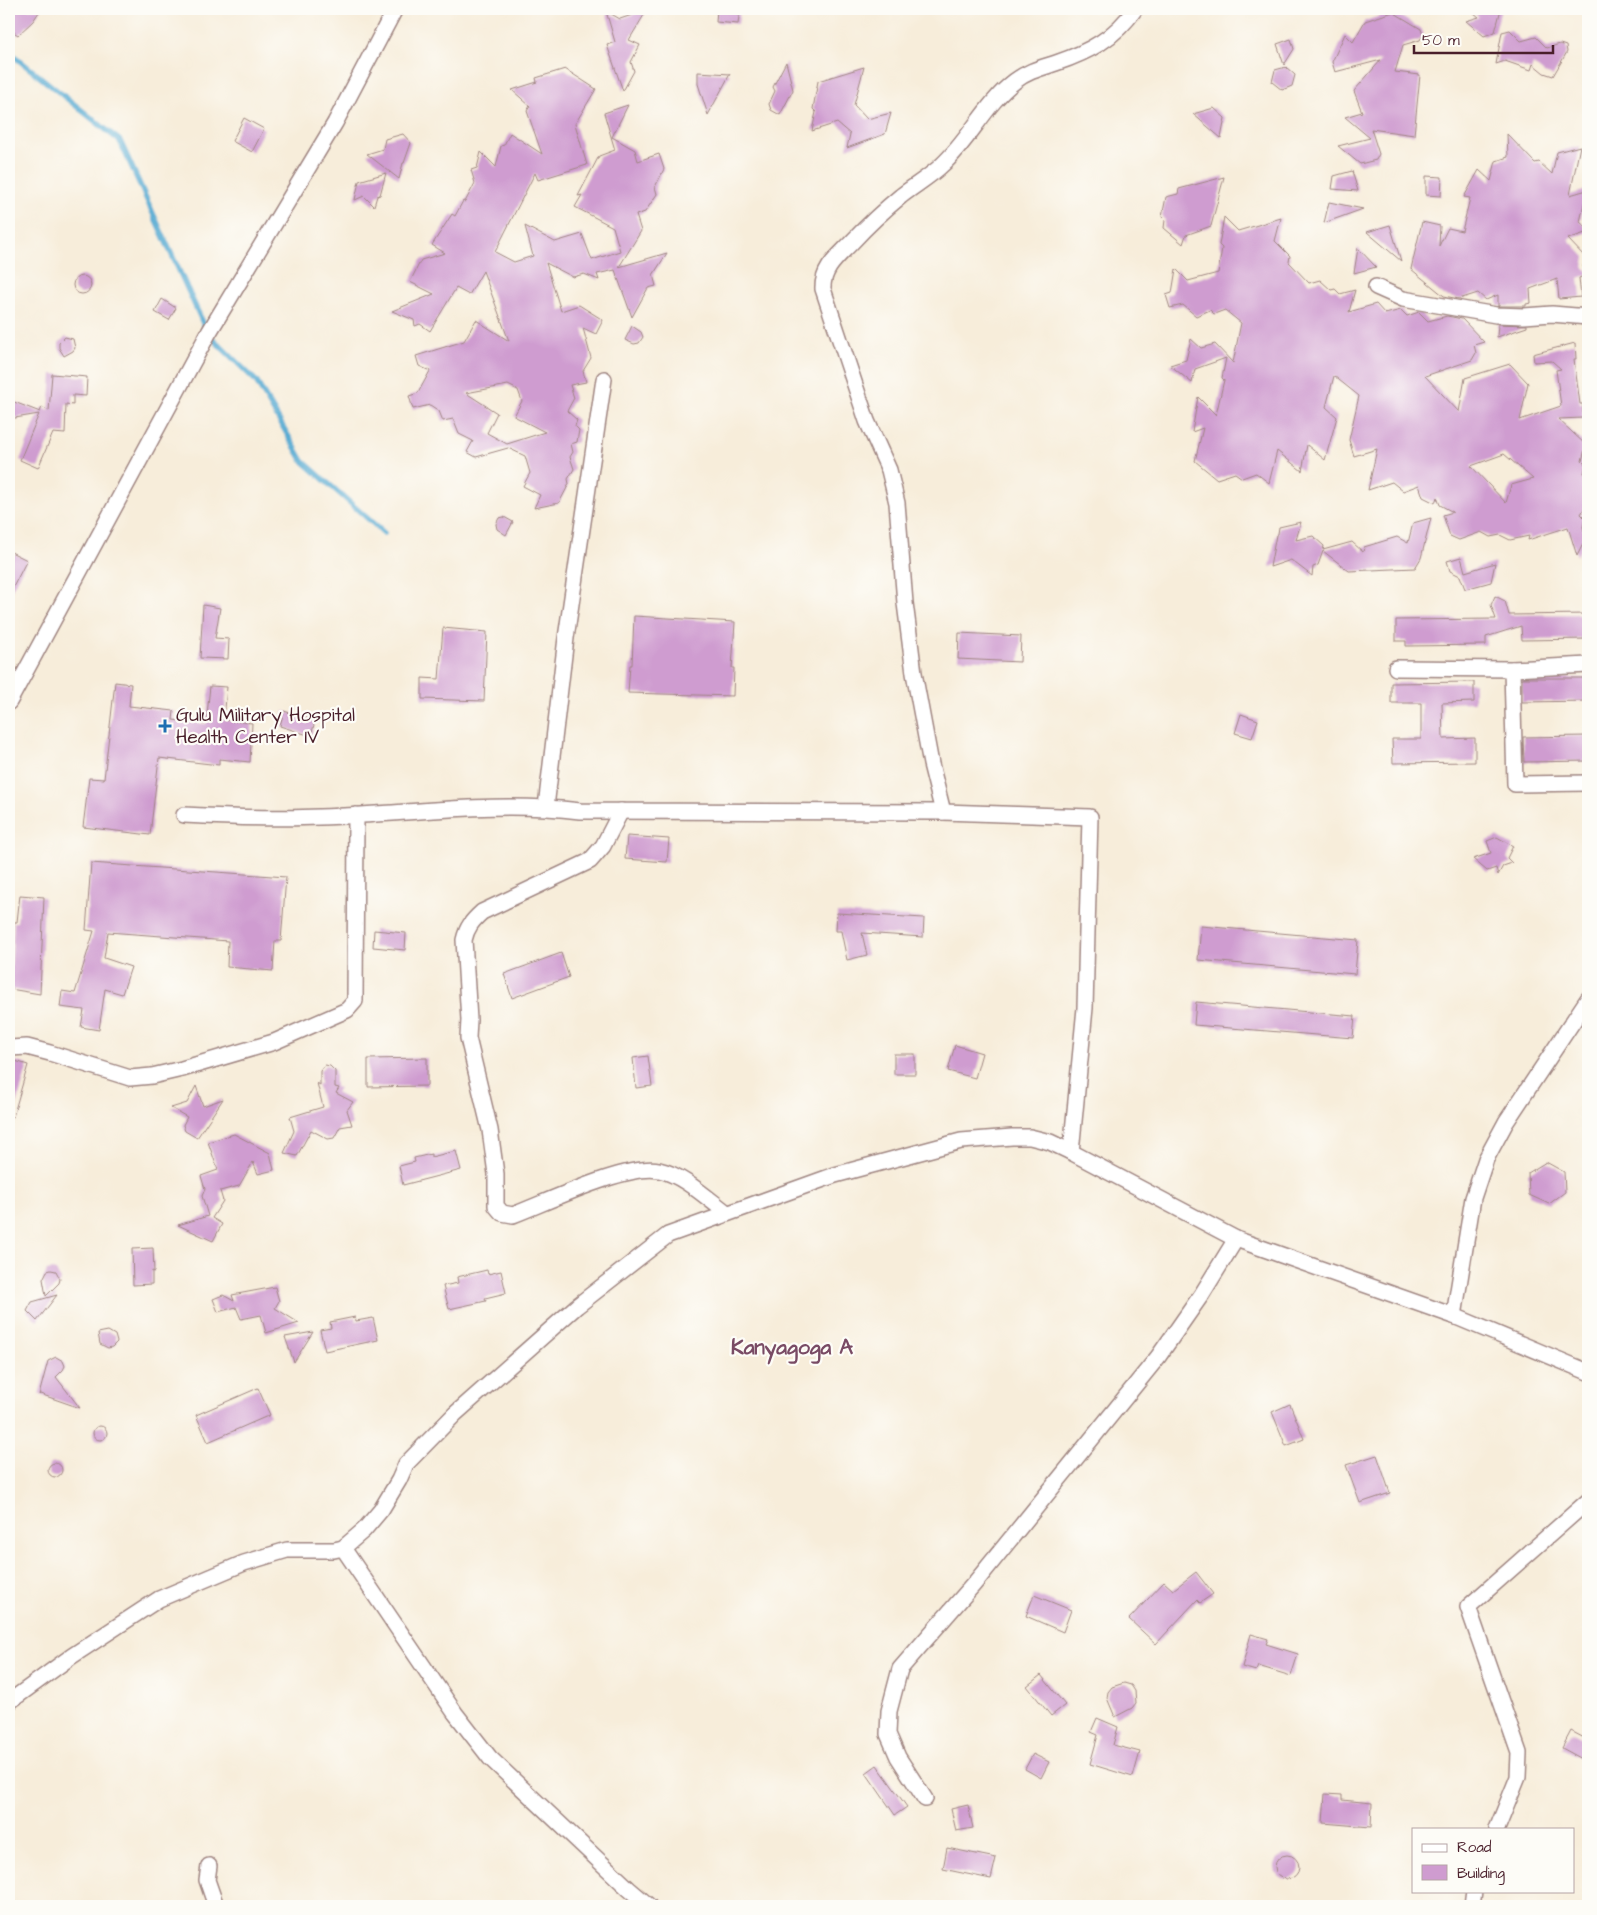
<svg xmlns="http://www.w3.org/2000/svg" width="1597" height="1915" font-family="'Architects Daughter',sans-serif">
<style>
.lines{fill:none;stroke-linecap:round;stroke-linejoin:round}
.stream{stroke:#56aad2;stroke-width:5.5}
.building{fill:#cf9cd0;fill-rule:evenodd}
.minor-casing{stroke:#a08682;stroke-width:18}
.minor{stroke:#fff;stroke-width:15}
.poi-dot{fill:#1f6fb2;stroke:#fdfcf7;stroke-width:2}
.labels{text-anchor:middle;dominant-baseline:central;stroke-width:4.5;stroke-linejoin:round;paint-order:stroke}
.poi-label{font-size:19px;fill:#4a1f2b;stroke:#fdfcf7;text-anchor:start}
.quarter-label{font-size:21px;font-weight:bold;fill:#794b65;stroke:#fdfcf7}
</style>
<rect width="100%" height="100%" fill="#fdfcf7"/>
<filter id="ink" filterUnits="userSpaceOnUse"><feTurbulence type="fractalNoise" baseFrequency=".02" numOctaves="2"/><feDisplacementMap in="SourceGraphic" scale="10" xChannelSelector="R" yChannelSelector="G"/><feConvolveMatrix kernelMatrix="1 2 1 2 8 2 1 2 1" color-interpolation-filters="sRGB"/></filter>
<filter id="wash" filterUnits="userSpaceOnUse"><feTurbulence type="fractalNoise" baseFrequency=".0096" numOctaves="4" result="noise"/><feDisplacementMap in="SourceGraphic" scale="20" xChannelSelector="R" yChannelSelector="G"/><feGaussianBlur stdDeviation="1.12" result="paint"/><feColorMatrix in="noise" values="0 0 0 0 0 0 0 0 0 0 0 0 0 0 0 0 0 1.4 0 .05"/><feComposite in="paint" operator="in"/></filter>
<g filter="url(#wash)">
<rect width="100%" height="100%" fill="#f7edda"/>
<g class="lines">
<path class="stream" d="M9 52 120 141 208 334 256 381 303 461 384 533"/>
</g>
<g id="blocks">
<g class="building">
<path d="M9 9H41L33 21 18 35 9 29Z"/>
<path d="M717 9H740L738 24 716 22Z"/>
<path d="M1469 9H1501L1495 32 1484 36 1466 21 1479 17Z"/>
<path d="M647 10 629 40 640 45 631 62 634 71 623 91 607 45 615 42 606 11 620 19Z"/>
<path d="M1393 12 1421 29 1423 35 1420 40 1403 45 1395 72 1420 75 1414 135 1371 129 1379 154 1376 160 1360 164 1338 146 1370 138 1345 117 1362 112 1354 91 1381 60 1335 72 1332 62 1345 34 1353 42 1365 21Z"/>
<path d="M1510 30 1521 41 1536 37 1547 48 1560 44 1566 46 1567 52 1553 76 1544 73 1533 64 1531 70 1505 61 1496 64 1502 32Z"/>
<path d="M1291 39 1294 49 1284 65 1277 44Z"/>
<path d="M786 62 793 90 780 115 771 110 769 104 775 91 773 87Z"/>
<path d="M864 67 854 105 867 119 891 113 885 134 847 148 850 134 837 123 812 131 816 112 813 109 818 81Z"/>
<path d="M1286 67 1295 75 1292 86 1282 90 1272 82 1275 70Z"/>
<path d="M565 69 596 89 575 124 587 165 538 180 535 173 495 252 514 262 533 256 525 226 555 242 582 234 592 260 620 251 613 227 575 207 582 195 578 196 599 156 615 150 604 113 628 105 612 137 635 150 638 161 659 154 664 169 655 187 657 194 645 212 636 215 641 231 619 267 667 253 653 275 656 286 648 288 632 317 615 270 597 274 599 280 584 274 573 277 546 263 561 311 579 305 603 320 596 334 583 328 591 358 583 371 586 382 570 385 574 398 567 411 577 420 575 426 579 430 577 442 571 444 573 452 570 457 574 469 568 479 569 484 559 503 534 508 540 495 523 486 530 473 525 456 508 448 476 457 467 452 473 441 459 434 453 419 443 421 439 411 430 405 413 409 409 396 418 393 430 371 419 366 416 356 464 341 476 320 509 341 483 271 469 295 456 288 430 331 420 324 415 326 414 320 392 311 434 294 410 282 421 260 445 253 432 245 452 214 455 216 463 201 465 202 475 183 471 170 477 168 481 152 496 167 501 146 504 145 510 133 542 154 527 111 530 106 512 90 537 82 536 78ZM508 385 518 390 522 401 514 416 545 432 507 444 487 433 497 413 466 393Z"/>
<path d="M698 72 730 74 708 115 698 84Z"/>
<path d="M1214 108 1225 118 1221 138 1193 114Z"/>
<path d="M244 118 264 129 252 152 232 141Z"/>
<path d="M403 134 411 143 404 163H403L399 179 367 154 383 149 385 139Z"/>
<path d="M1507 134 1535 163 1539 162 1552 174 1557 152 1580 146 1570 195 1587 190 1580 222 1588 229V232L1568 239 1585 257 1583 267 1588 271V274L1579 278 1581 297 1559 299 1557 279 1530 289 1531 303 1526 304V306H1498V295L1486 300 1478 293 1459 299 1444 296 1411 269 1422 222 1440 226 1439 246 1448 228 1462 231 1470 198 1464 197 1479 170 1491 181 1496 161 1508 157Z"/>
<path d="M1352 171 1358 191 1332 189 1334 176Z"/>
<path d="M386 173 380 195 377 196 374 206 364 196 355 200 359 181Z"/>
<path d="M1426 176 1442 177 1441 196 1426 195Z"/>
<path d="M1224 177 1211 226 1186 235 1183 244 1164 228 1165 220 1162 217 1166 197 1178 194 1179 189Z"/>
<path d="M1329 202 1363 209 1324 223Z"/>
<path d="M1224 217 1238 231 1281 218 1275 241 1290 256 1289 262 1309 283 1320 280 1331 290 1335 289 1340 294 1355 290 1349 312 1376 304 1385 314 1401 310 1407 316 1419 312 1428 321 1447 316 1462 319 1484 342 1474 345 1476 353 1472 360 1425 376 1459 412 1465 378 1510 364 1528 383 1520 420 1561 406 1556 370 1561 369 1552 361 1534 362 1533 354 1575 343 1576 359H1574L1580 404H1583V418L1558 419 1586 445 1582 461 1586 465 1584 473 1588 477V502L1581 514 1585 518 1583 527 1586 538 1577 556 1568 527 1528 540 1529 536 1510 540 1500 535 1490 537 1481 532 1459 540 1450 536 1443 515 1453 512 1440 505 1437 497 1435 503 1423 497 1419 485 1403 491 1392 482 1368 490 1377 449 1354 456 1349 440 1359 396 1334 376 1326 407 1337 417 1325 460 1307 445 1302 471 1277 451 1269 483 1256 473 1242 478 1235 473 1217 479 1195 461 1203 428 1192 432 1198 397 1216 415 1224 380 1222 378 1226 358 1195 369 1192 383 1170 365 1186 360 1191 339 1201 348 1215 344 1233 363 1241 323 1225 310 1214 314 1210 310 1196 316 1183 305 1170 308 1166 295 1172 293 1176 269 1188 281 1218 273 1222 248 1219 245ZM1504 454 1533 479 1511 485 1506 503 1471 466Z"/>
<path d="M1390 225 1401 261 1367 232Z"/>
<path d="M1358 248 1376 267 1354 273Z"/>
<circle cx="82" cy="285" r="9"/>
<path d="M162 299 176 308 169 320 155 312Z"/>
<path d="M1498 324 1527 325V327L1497 337Z"/>
<path d="M632 326 641 332 643 337 639 343 634 344 625 340Z"/>
<path d="M65 337 73 339 75 348 73 351 64 356 59 348V343Z"/>
<path d="M52 374 87 377 86 396 73 395V405L66 404 65 434 53 433 38 468 20 460 39 414 9 419V400L40 412 42 407 49 411Z"/>
<path d="M504 517 513 522 506 535 497 529 496 524 499 518Z"/>
<path d="M1431 518 1421 558 1415 568 1349 571 1323 551 1318 565 1313 567 1312 576 1291 560 1270 567 1276 535 1278 534 1279 527 1301 522 1296 540 1313 536 1324 546 1323 550 1352 542 1363 552 1364 547 1397 537 1408 543 1413 523Z"/>
<path d="M9 551 27 560 9 595Z"/>
<path d="M1461 557 1465 572 1495 563 1491 582 1465 589 1460 576 1450 571 1447 561Z"/>
<path d="M1495 596 1505 601 1509 615 1588 614V639L1522 640 1521 626 1486 637V645L1406 646V641H1396V620L1496 619 1491 605Z"/>
<path d="M203 605 220 608 215 638 229 639 228 659 200 658Z"/>
<path d="M634 616 735 622 732 668H734L733 696 628 693 630 665H632Z"/>
<path d="M443 628 487 632 484 701 422 699V678L439 679Z"/>
<path d="M959 633 1021 636 1020 662 958 659Z"/>
<path d="M1522 678H1588V701L1522 702Z"/>
<path d="M115 682 131 684 129 706 174 711 173 720 206 724 210 686 227 687 224 720 252 723 250 762 219 759V765L159 758 150 835 83 827 89 778 104 779Z"/>
<path d="M1474 682V702L1442 703 1443 739 1475 738V762L1393 763 1392 739H1421V703H1391V683Z"/>
<path d="M284 711 315 721 311 736 280 726Z"/>
<path d="M1241 714 1258 720 1252 738 1235 733Z"/>
<path d="M1588 736V761L1524 762 1523 737Z"/>
<path d="M627 836 669 839 667 862 625 859Z"/>
<path d="M1497 837 1513 846 1507 858 1512 863 1503 866 1498 875 1496 868 1487 871 1473 859 1491 853 1487 841Z"/>
<path d="M91 863 286 877 281 941H275L273 971 227 967 228 941 108 932 104 958 131 967 122 994 105 989 99 1030 81 1027 84 1010 60 1007 62 991 75 993 94 931 86 930Z"/>
<path d="M20 895 44 897 40 994 10 989 14 922H17Z"/>
<path d="M837 913 924 918 923 937 862 933 867 955 847 960 841 931H836Z"/>
<path d="M1201 926 1358 940 1355 974 1198 960Z"/>
<path d="M374 930 406 933 405 950 373 947Z"/>
<path d="M561 953 569 977 512 998 504 974Z"/>
<path d="M1196 1002 1355 1016 1353 1038 1194 1025Z"/>
<path d="M955 1045 982 1053 975 1078 948 1071Z"/>
<rect x="894" y="1054" width="21" height="20"/>
<path d="M648 1056 652 1086 636 1088 633 1058Z"/>
<path d="M427 1058V1086L368 1087V1059Z"/>
<path d="M9 1059 28 1065 13 1117H9Z"/>
<path d="M325 1065 330 1066 335 1071V1087L339 1088 336 1093 353 1102 347 1110 352 1125 340 1127 334 1138 328 1139 311 1130 297 1156 284 1153 294 1131 290 1117 323 1107 317 1083 320 1085V1071Z"/>
<path d="M196 1086 203 1106 223 1099 197 1138 185 1131 183 1125 187 1117 171 1108 187 1103Z"/>
<path d="M234 1134 270 1153 274 1170 258 1174 253 1162 239 1186 220 1191 223 1201 212 1218 222 1224 213 1241 178 1225 208 1216 202 1196 205 1189 201 1176 218 1170 208 1142Z"/>
<path d="M456 1151 461 1170 403 1185 399 1166 415 1162 414 1158 431 1154V1157Z"/>
<path d="M1546 1162 1564 1172 1565 1192 1549 1204 1529 1195 1528 1173Z"/>
<path d="M153 1248 154 1272 152 1271V1284L133 1285 132 1249Z"/>
<path d="M51 1270 56 1271 60 1279 59 1283 46 1296 43 1279 47 1271Z"/>
<path d="M487 1270 488 1274 501 1271 506 1293 485 1298 486 1301 449 1309 443 1286 458 1283 457 1277Z"/>
<path d="M275 1287 279 1301 275 1308 299 1323 266 1333 261 1315 241 1319 236 1307 218 1312 213 1299 223 1295 234 1301 232 1295Z"/>
<path d="M57 1295 37 1321 27 1311 32 1302Z"/>
<path d="M355 1317 356 1321 373 1318 378 1340 325 1351 320 1330 331 1328 330 1322Z"/>
<path d="M108 1331 115 1335 117 1342 112 1347 108 1348 100 1344 98 1333Z"/>
<path d="M313 1332 294 1362 285 1337Z"/>
<path d="M56 1357 63 1361 65 1366 63 1370 56 1377 80 1408 40 1394 39 1395 48 1361Z"/>
<path d="M258 1388 270 1415 208 1442 196 1415Z"/>
<path d="M1290 1404 1304 1439 1286 1446 1272 1412Z"/>
<circle cx="100" cy="1433" r="7"/>
<path d="M1377 1455 1390 1493 1360 1503 1346 1465Z"/>
<circle cx="55" cy="1470" r="7"/>
<path d="M1196 1572 1213 1594 1200 1603 1197 1600 1156 1644 1129 1619 1164 1582 1173 1590Z"/>
<path d="M1034 1595 1071 1610 1063 1632 1026 1616Z"/>
<path d="M1251 1634 1268 1639 1266 1644 1298 1654 1291 1676 1258 1666 1256 1671 1242 1667Z"/>
<path d="M1041 1675 1065 1705 1051 1716 1027 1686Z"/>
<path d="M1124 1683 1131 1685 1135 1691 1136 1703 1132 1708 1115 1717 1107 1698 1108 1692 1112 1687Z"/>
<path d="M1097 1718 1118 1727 1113 1745 1140 1752 1133 1777 1090 1764 1098 1735 1091 1732Z"/>
<path d="M1571 1731 1588 1740V1751L1584 1760 1562 1748Z"/>
<path d="M1033 1754 1049 1762 1041 1778 1025 1769Z"/>
<path d="M877 1765 907 1807 895 1815 866 1773Z"/>
<path d="M1325 1794 1342 1795V1800L1372 1803 1371 1827 1323 1823Z"/>
<path d="M968 1805 973 1828 956 1831 951 1809Z"/>
<path d="M947 1848 996 1858 991 1879 943 1869Z"/>
<circle cx="1287" cy="1867" r="12"/>
</g>
</g>
</g>
<g filter="url(#ink)">
<use href="#blocks" fill-opacity="0" stroke="#a08682" stroke-width="1"/>
<g class="lines">
<defs>
<g id="minor">
<path d="M1135 9C1115 38 1089 52 1056 63 1041 68 1028 71 1015 81 986 103 970 139 943 164 931 176 915 185 901 196 884 210 867 226 852 242 839 256 822 268 823 289L867 421 889 470 897 503 905 603 914 673 931 764 943 812 1090 817 1085 1008 1071 1152 1236 1239 1454 1316 1588 1372"/>
<path d="M1376 287 1403 299 1496 315 1524 316 1552 314 1588 317"/>
<path d="M1396 668 1512 669 1588 665"/>
<path d="M1512 669 1515 784 1588 783"/>
<path d="M9 702 208 334 335 123 395 9"/>
<path d="M546 807 566 638 604 379"/>
<path d="M621 811 603 846 590 861 482 912C472 921 467 927 464 940L469 1020 468 1038 490 1130 496 1174V1206L502 1213 513 1215C545 1203 628 1163 659 1170 683 1175 708 1199 727 1213"/>
<path d="M184 815C237 818 291 819 344 816 422 812 502 801 580 811L943 812"/>
<path d="M10 1048 27 1047 50 1053 130 1078 152 1076 182 1069 274 1042 347 1010 355 1001 356 815"/>
<path d="M1454 1316 1473 1198 1486 1159 1506 1122 1588 999"/>
<path d="M343 1548 455 1713 490 1758 629 1889 649 1906"/>
<path d="M9 1702 72 1656 159 1599 244 1563 287 1550H334L343 1548 364 1530 381 1510 399 1480 406 1464 455 1414 577 1306 668 1235 835 1175 961 1141 1012 1137H1030L1050 1142 1071 1152"/>
<path d="M925 1799 898 1757 888 1734 889 1711 900 1669 974 1584 1158 1357 1202 1294 1236 1239"/>
<path d="M1497 1829 1518 1777 1519 1753 1468 1607 1588 1501"/>
<path d="M209 1866 207 1880 216 1906"/>
<path d="M1472 1906 1474 1891"/>
</g>
</defs>
<use href="#minor" class="minor-casing"/>
<use href="#minor" class="minor"/>
</g>
</g>
<path class="poi-dot" d="M162.5 718.5h5v5h5v5h-5v5h-5v-5h-5v-5h5z"/>
<g class="labels">
<g class="poi-label">
<text x="176" y="715">Gulu Military Hospital<tspan x="176" dy="22">Health Center IV</tspan></text>
</g>
<g class="quarter-label">
<text x="792" y="1347">Kanyagoga A</text>
</g>
</g>
<rect width="1597" height="1915" fill="none" stroke="#fdfcf7" stroke-width="30"/>
<rect x="1412" y="1828" width="162" height="65" fill="#fdfcf7" stroke="#b5a4a5"/>
<rect x="1422" y="1844" width="25" height="8" fill="#ffffff" stroke="#b5a4a5"/>
<text x="1457" y="1852" font-size="15" fill="#4a1f2b">Road</text>
<rect x="1422" y="1865" width="25" height="15" fill="#cf9cd0" stroke="#b5a4a5"/>
<text x="1457" y="1878" font-size="15" fill="#4a1f2b">Building</text>
<path d="M1414 45v8h139v-8" fill="none" stroke="#4a1f2b" stroke-width="2.5"/>
<text x="1422" y="45" font-size="15" fill="#4a1f2b" stroke="#fdfcf7" stroke-width="4" paint-order="stroke">50 m</text>
</svg>
